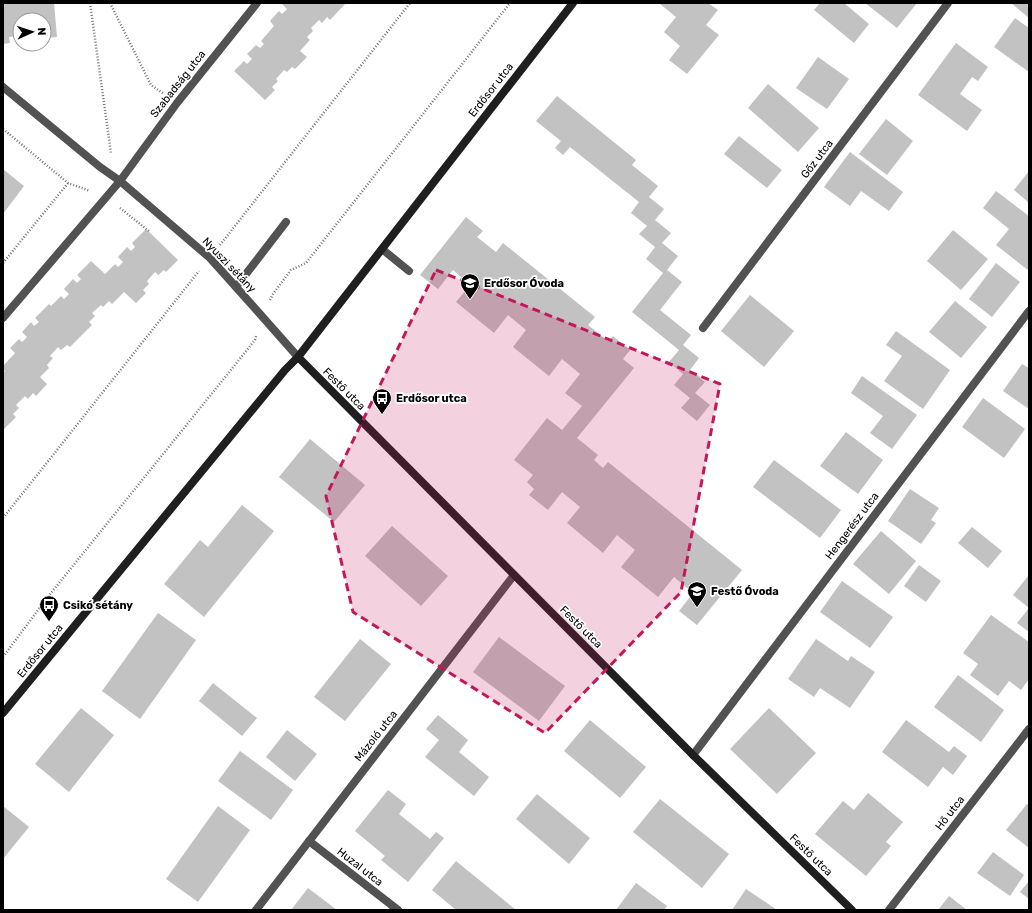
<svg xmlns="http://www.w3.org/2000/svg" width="1032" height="913" font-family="Rubik,sans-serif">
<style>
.building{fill:#c2c2c2}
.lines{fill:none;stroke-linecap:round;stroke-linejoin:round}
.path{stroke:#747474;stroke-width:2.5;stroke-dasharray:1 2;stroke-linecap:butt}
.lane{stroke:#525252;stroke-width:8}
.street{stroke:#525252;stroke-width:8}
.secondary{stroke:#1f1f1f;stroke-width:8}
.marked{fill:#c2185b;fill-opacity:0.2;stroke:#c2185b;stroke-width:3;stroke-dasharray:8 5;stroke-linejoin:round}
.labels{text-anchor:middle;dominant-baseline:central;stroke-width:3.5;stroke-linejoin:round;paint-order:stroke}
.street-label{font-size:11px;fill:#000;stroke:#fff}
.poi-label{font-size:11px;font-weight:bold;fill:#000;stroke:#fff;text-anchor:start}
</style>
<rect width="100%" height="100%" fill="#fff"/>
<g class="building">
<path d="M3 3H54L57 37 44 38V20H20V36L9 37 10 43 3 44Z"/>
<path d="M283 3H346L330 20 327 17 322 23 319 20 311 28 313 31 307 37 310 40 300 51 307 57 295 69 292 67 287 72 284 70 276 79 278 81 272 87 275 90 265 100 234 71 244 61 247 64 252 59 247 54 256 45 260 48 264 44 261 41 274 26 270 21 279 11 282 14 287 9 282 4Z"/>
<path d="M661 3H708L718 10 706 25 719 35 687 74 669 60 680 46 664 32 676 17 660 4Z"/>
<path d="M820 3H844L869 24 854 43 814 10Z"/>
<path d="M865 3H917L897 28Z"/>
<path d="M1011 3H1029V18Z"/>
<path d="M1015 18 1029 28V72L994 47Z"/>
<path d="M956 43 988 67 978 81 972 77 960 94 982 110 967 131 918 95Z"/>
<path d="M818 57 849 79 827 109 796 88Z"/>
<path d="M768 84 819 128 798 152 748 108Z"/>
<path d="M557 96 636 160 632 165 658 186 649 197 664 209 655 220 671 233 662 243 678 256 667 270 682 282 660 310 691 335 683 345 699 358 690 370 705 382 695 393 710 405 697 421 681 408 690 398 674 385 683 374 669 362 679 350 632 312 663 273 646 259 655 247 639 234 647 226 631 213 639 202 570 147 563 155 555 148 561 141 536 121Z"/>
<path d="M886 119 913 141 887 175 859 154Z"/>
<path d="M739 136 782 170 767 188 724 154Z"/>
<path d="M850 152 903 192 889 211 861 191 850 206 824 187Z"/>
<path d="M3 169 24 186 3 214Z"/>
<path d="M1029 171V203L1014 190Z"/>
<path d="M996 191 1029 216V271L996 245 1009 229 983 208Z"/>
<path d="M466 217 483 231 477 237 496 252 503 243 595 317 588 325 608 341 613 336 630 350 623 359 634 368 577 438 598 455 594 460 603 468 608 462 742 570 697 625 679 611 693 593 674 577 658 597 621 567 635 550 617 535 603 553 567 523 580 507 562 492 548 510 529 495 534 489 527 482 533 475 514 460 547 418 562 430 582 406 565 393 580 374 562 359 549 376 513 347 526 330 508 315 494 333 456 302 470 285 453 270 438 289 420 275Z"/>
<path d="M146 229 178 260 166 272 164 270 158 275 155 272 147 281 149 284 143 290 146 293 136 303 124 292 112 304 109 301 103 307 101 305 92 313 95 316 89 322 92 325 70 347 67 345 61 350 58 347 50 356 53 358 47 365 49 368 40 377 47 384 36 396 33 393 28 399 25 396 16 405 19 408 13 414 16 417 3 430V373L5 371 3 369V366L15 353 10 348 19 339 22 342 27 337 22 332 31 322 34 326 39 322 35 318 49 304 51 306 61 296 64 299 69 294 64 289 73 279 77 283 81 279 77 275 91 261 105 274 115 264 118 267 123 262 118 257 127 247 131 251 135 247 132 243Z"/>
<path d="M953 230 988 259 961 290 927 261Z"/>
<path d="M996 263 1020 282 992 317 969 299Z"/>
<path d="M750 295 794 331 764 367 721 331Z"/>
<path d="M955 301 987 327 961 358 929 332Z"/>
<path d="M896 331 950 370 923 409 884 381 902 356 886 345Z"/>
<path d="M1022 364 1029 368V409L1003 391Z"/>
<path d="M862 376 917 415 892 449 870 433 883 416 851 393Z"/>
<path d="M983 398 1025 429 1004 458 962 427Z"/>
<path d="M846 432 883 460 858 494 820 466Z"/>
<path d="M310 439 365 485 334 522 279 477Z"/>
<path d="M774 460 841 510 820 538 753 487Z"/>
<path d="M910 489 939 508 931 520 936 523 921 544 888 521Z"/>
<path d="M242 505 274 531 204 617 164 584 200 540 208 547Z"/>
<path d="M392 526 448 576 421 606 365 556Z"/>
<path d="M972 527 1002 551 988 568 958 543Z"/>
<path d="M881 531 916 561 889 594 853 564Z"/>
<path d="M919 565 941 581 926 602 904 586Z"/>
<path d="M1028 576 1029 577V632L1017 623 1029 608 1013 595Z"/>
<path d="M842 581 893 617 870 648 820 612Z"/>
<path d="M158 613 196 640 140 719 102 691Z"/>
<path d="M991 615 1029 642V679L1021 690 1009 681 998 696 970 675 978 664 963 653Z"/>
<path d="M499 637 565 686 539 721 473 672Z"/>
<path d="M360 639 391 664 345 721 314 697Z"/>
<path d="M816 639 848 661 851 656 875 672 850 708 820 688 814 697 788 679Z"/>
<path d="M958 675 1004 710 981 742 934 707Z"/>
<path d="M213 683 257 718 242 736 199 701Z"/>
<path d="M81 708 114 735 69 792 35 764Z"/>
<path d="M769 708 816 753 777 794 730 749Z"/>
<path d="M438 715 468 740 459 752 489 777 474 796 425 757 439 740 426 729Z"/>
<path d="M590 720 646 767 620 798 564 751Z"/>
<path d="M906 720 949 752 954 746 967 756 953 775 943 767 928 787 882 752Z"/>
<path d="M287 730 317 754 295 781 266 757Z"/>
<path d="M240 751 293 790 271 820 218 781Z"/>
<path d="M388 790 406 804 399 814 430 839 436 832 444 838 408 882 381 860 385 856 355 831Z"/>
<path d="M868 793 903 822 886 842 891 846 866 876 815 834 843 801 854 810Z"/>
<path d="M537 794 590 838 569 864 516 819Z"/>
<path d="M660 799 729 854 702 888 633 832Z"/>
<path d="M1027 804 1029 805V848L1006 830Z"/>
<path d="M3 806 29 827 3 859Z"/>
<path d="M218 806 250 830 198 902 166 879Z"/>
<path d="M993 852 1024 875 1010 896 977 873Z"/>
<path d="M456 861 516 910H456L432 890Z"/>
<path d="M1029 881V899L1020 892Z"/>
<path d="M636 883 667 906 664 910H616Z"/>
<path d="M308 888 337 910H291Z"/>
<path d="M746 889 777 910H732Z"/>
<path d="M949 896 967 910H938Z"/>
</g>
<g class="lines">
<g class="path">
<path d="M90 3 111 153"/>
<path d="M110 3 151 85 164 94"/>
<path d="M3 129 68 183 90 191"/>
<path d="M120 208 150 232"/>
<path d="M220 245 410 3"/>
<path d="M3 263 68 183"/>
<path d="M270 300 273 294 291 270 306 263 510 3"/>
<path d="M3 518 199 271"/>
<path d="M3 657 47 598 255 340 256 336"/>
</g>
<g class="lane">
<path d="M286 222 236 287 298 357"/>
<path d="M382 249 409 271"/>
</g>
<g class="street">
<path d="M3 87 100 167 120 181 210 258 236 287"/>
<path d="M3 318 120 181 177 103 257 3"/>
<path d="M703 328 948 3"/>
<path d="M693 755 1029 311"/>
<path d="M309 841 398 910"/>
<path d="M256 910 514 575"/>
<path d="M889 910 1029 729"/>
</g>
<g class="secondary">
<path d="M298 357 693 755 852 910"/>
<path d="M3 713 285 370 298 357 573 3"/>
</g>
</g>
<path class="marked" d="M436 270 720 384 681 592 545 733 353 612 326 496Z"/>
<defs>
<symbol id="school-pin" viewBox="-11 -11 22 30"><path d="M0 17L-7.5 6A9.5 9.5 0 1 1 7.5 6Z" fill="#000" stroke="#fff"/><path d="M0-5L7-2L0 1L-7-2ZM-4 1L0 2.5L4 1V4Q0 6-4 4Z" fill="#fff"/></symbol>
<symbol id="bus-pin" viewBox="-11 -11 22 30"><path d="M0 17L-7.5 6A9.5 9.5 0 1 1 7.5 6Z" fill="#000" stroke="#fff"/><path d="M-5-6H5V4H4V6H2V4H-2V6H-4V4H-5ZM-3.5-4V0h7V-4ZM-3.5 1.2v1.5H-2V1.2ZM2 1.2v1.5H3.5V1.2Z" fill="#fff"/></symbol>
</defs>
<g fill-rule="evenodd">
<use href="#school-pin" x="459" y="272" width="22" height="30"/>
<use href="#bus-pin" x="371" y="387" width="22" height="30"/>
<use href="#school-pin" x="686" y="580" width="22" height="30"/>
<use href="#bus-pin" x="38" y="594" width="22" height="30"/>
</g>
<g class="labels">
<g class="street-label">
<text transform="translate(178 84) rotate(-52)">Szabadság utca</text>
<text transform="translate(491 90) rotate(-52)">Erdősor utca</text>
<text transform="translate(817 159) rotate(-53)">Gőz utca</text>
<text transform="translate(229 265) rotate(46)">Nyuszi sétány</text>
<text transform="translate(344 389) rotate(45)">Festő utca</text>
<text transform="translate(852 526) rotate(-53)">Hengerész utca</text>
<text transform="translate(581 627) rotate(45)">Festő utca</text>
<text transform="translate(40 651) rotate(-51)">Erdősor utca</text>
<text transform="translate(376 736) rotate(-52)">Mázoló utca</text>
<text transform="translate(950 813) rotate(-52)">Hő utca</text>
<text transform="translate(811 855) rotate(44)">Festő utca</text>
<text transform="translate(360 867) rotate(38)">Huzal utca</text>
</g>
<g class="poi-label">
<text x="484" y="283">Erdősor Óvoda</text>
<text x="396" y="398">Erdősor utca</text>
<text x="711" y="591">Festő Óvoda</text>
<text x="63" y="605">Csikó sétány</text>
</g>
</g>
<rect width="1032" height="913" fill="none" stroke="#000000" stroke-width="8"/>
<g transform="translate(32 32) rotate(87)"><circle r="19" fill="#ffffff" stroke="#999999"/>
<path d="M0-3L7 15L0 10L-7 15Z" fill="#000000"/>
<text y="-6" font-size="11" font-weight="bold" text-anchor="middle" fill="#000000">N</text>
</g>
</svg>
